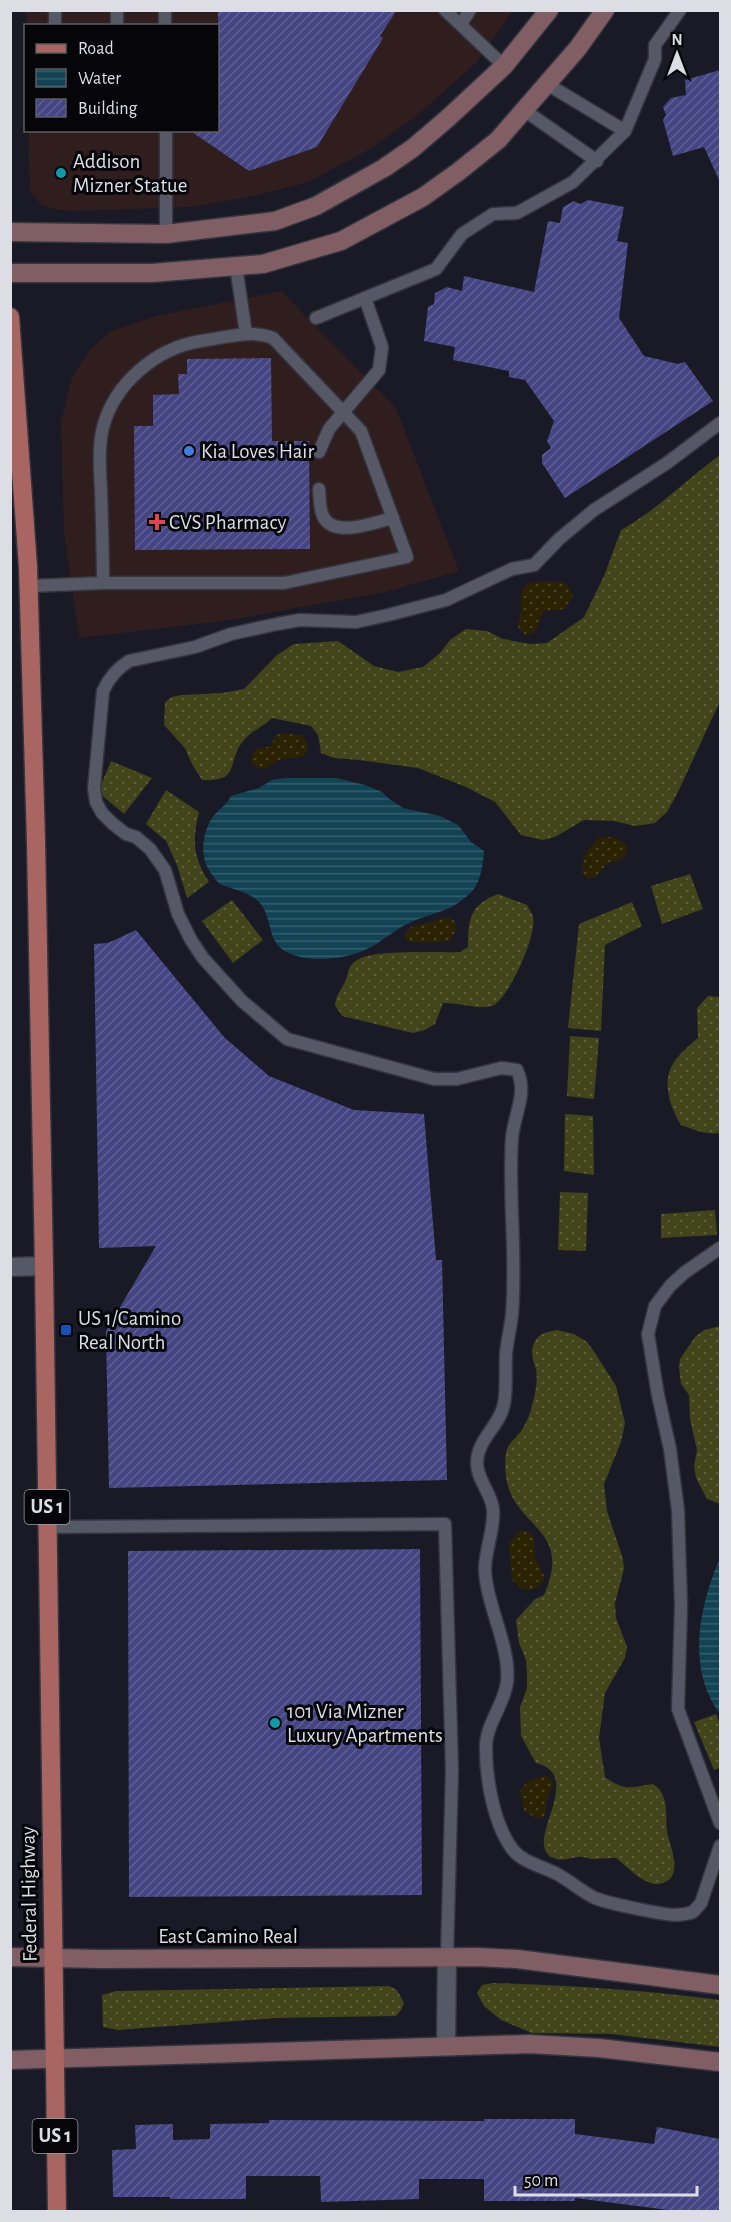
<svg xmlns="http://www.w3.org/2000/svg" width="731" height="2222" font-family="'Alegreya Sans',sans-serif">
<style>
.commercial{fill:#301d1e}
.grass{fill:url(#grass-dots)}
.sand{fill:url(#sand-dots)}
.water{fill:url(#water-rules)}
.building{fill:url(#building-hatch)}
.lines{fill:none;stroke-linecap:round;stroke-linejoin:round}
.lane-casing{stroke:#34353e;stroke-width:15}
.street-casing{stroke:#34353e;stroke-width:21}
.secondary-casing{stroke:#34353e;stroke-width:21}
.primary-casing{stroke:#34353e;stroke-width:21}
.lane{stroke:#565866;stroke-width:12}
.street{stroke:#565866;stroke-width:18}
.secondary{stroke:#805e64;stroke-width:18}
.primary{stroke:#a96562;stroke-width:18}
.culture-dot{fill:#0f9aa8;stroke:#06060a;stroke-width:2}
.shop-dot{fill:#3f7fe0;stroke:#06060a;stroke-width:2}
.health-dot{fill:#e0444e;stroke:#06060a;stroke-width:2}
.transit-dot{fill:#1a4fb4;stroke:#06060a;stroke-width:2}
.labels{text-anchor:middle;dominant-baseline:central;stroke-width:6;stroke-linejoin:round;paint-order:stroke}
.shield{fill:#06060a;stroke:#9c9ca3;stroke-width:1.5}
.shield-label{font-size:20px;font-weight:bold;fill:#dcdde5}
.poi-label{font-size:21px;fill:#dcdde5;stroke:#06060a;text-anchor:start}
.street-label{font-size:21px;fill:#dcdde5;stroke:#06060a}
</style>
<defs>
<pattern id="grass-dots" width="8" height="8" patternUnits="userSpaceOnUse" patternTransform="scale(1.5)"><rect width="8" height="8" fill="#42441a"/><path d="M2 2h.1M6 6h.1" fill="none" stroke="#5d5f3b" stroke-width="1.8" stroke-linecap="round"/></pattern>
<pattern id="sand-dots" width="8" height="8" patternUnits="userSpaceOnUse" patternTransform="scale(1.5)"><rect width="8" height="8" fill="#2a2202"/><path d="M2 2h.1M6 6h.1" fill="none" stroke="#484227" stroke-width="1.8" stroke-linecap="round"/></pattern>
<pattern id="water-rules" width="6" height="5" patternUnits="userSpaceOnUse" patternTransform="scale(1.5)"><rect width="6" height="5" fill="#124355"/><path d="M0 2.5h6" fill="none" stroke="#345e6d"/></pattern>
<pattern id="building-hatch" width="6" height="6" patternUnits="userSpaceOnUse" patternTransform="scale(1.5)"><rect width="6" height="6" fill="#444582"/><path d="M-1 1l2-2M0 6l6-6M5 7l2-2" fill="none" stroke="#5e5f94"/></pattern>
</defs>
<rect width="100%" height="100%" fill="#191a26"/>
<g class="commercial">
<path d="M26 11H513L477 62 414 118 368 150 308 182 255 196 191 207 72 211 58 210 41 205 30 190 28 131 218 130V26L27 25Z"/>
<path d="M281 291 396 408 459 571 386 592 223 621 79 638 64 532 61 421 72 377 89 351 111 331 156 316Z"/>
</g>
<g class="grass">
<path d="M720 455V701L678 792 667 812 655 823 635 826 614 821 584 820 555 837 543 840 521 835 495 802 466 787 418 768 359 760 334 758 321 753 318 735 311 726 272 718C264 726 253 730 245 739 225 760 243 782 202 780L192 764 185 748 164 725 165 702 172 697 181 695 222 693 244 689 277 655 294 644 338 641 374 666 398 672 423 667 440 653 450 640 466 629 487 631 503 639 530 644 547 643 584 617 604 576 621 530C657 510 687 479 720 455Z"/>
<path d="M111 761 152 778 124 814 98 792Z"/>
<path d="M166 790 199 812C192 842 193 856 209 882L187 898 177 865 166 841 146 824Z"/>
<path d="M690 874 703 909 662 924 651 886Z"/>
<path d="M498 894 527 905C529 909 532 913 533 917 537 935 510 995 494 1005 482 1011 458 1002 443 1003L435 1024 425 1030 413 1033 342 1016 335 1005C336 995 340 992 344 984 349 976 346 967 357 960 375 949 436 953 460 952L468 947C468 919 470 905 498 894Z"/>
<path d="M232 900 263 940 233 963 202 921Z"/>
<path d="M632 902 642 926 605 945 601 1031 568 1028 579 924Z"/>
<path d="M708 996 720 997V1133C707 1135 694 1130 681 1125 670 1107 661 1082 674 1062 680 1053 690 1045 698 1038L697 1008Z"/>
<path d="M570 1036 599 1038 594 1099 567 1096Z"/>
<path d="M565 1114 593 1116 594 1175 564 1171Z"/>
<path d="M560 1192 588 1193 586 1251 558 1250Z"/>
<path d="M715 1210 717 1235 661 1238V1214Z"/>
<path d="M720 1326V1504L707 1499 696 1478 694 1466 697 1450 690 1419 689 1395 681 1384 679 1367 680 1359 695 1337 704 1330Z"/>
<path d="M557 1330 574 1334 587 1342 595 1353 616 1386 625 1423 621 1442 604 1484 607 1511 623 1559 624 1569 615 1603 616 1618 627 1647 625 1658 605 1693 599 1738 605 1777C625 1792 631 1787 653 1784 671 1795 664 1817 668 1836 672 1851 684 1880 659 1884 645 1886 626 1866 616 1858 608 1858 600 1859 592 1859 588 1859 583 1856 579 1857 571 1857 565 1861 556 1859 517 1848 589 1776 536 1763L521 1736 520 1707 527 1688V1674L526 1660 519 1643 516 1620 535 1599 544 1595C573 1529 517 1529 507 1482 505 1474 504 1457 507 1449 509 1443 517 1437 521 1431 526 1424 530 1414 532 1406 535 1395 538 1381 536 1369 533 1360 530 1353 534 1343 538 1333 548 1332 557 1330Z"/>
<path d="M716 1714 720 1724V1768L714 1770 694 1722Z"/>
<path d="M492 1983C569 1985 644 1990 720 2000V2047L612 2034 532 2033 501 2020 484 2006 477 1993 482 1985Z"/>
<path d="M389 1986 397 1990 404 2003 401 2010 396 2016 276 2018 118 2030 103 2027 102 1995 116 1991Z"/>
</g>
<g class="sand">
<path d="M541 581H560L567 584 573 596 565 609 544 611C539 618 539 628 533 634L525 635C513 626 521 620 521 608 522 589 518 585 541 581Z"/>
<path d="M284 733 302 735 308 744 307 752 301 757 281 759 264 769 257 768 251 762C252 745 258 750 271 746L276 735Z"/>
<path d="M600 837H614L627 845V853L622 859 608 863 596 877 586 878 582 872C581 858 589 846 600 837Z"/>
<path d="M448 917 455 921 456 930 451 940C442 943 413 944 405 940L406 932 411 927Z"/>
<path d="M519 1531H529L534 1538 535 1557 544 1576C544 1588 532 1591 522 1589L512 1580 509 1543Z"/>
<path d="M545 1775C558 1781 550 1791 547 1800 545 1808 548 1812 542 1819L534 1817 524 1811 520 1791 527 1782Z"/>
</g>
<g class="water">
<path d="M284 778H336L365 785 382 792 388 798 403 808 440 816 458 825 471 842 484 851C483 863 481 881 473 890 452 913 435 911 409 923 394 930 382 942 367 949 346 960 303 964 283 950 267 938 272 916 259 902 251 893 233 889 222 885 217 883 214 877 210 872 198 855 203 828 216 813 222 807 227 804 231 796L259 788 272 780Z"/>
<path d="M720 1558V1714C686 1669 699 1606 720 1558Z"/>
</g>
<g class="building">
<path d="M218 10H397L380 36 383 38 317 147 249 171 189 130H218Z"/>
<path d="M720 70V182L704 147 673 156 663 120 666 115 663 107 671 98 686 95 685 80Z"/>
<path d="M588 200 624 207 617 241 628 243 619 318 644 356 678 364 685 362 713 401 565 498 542 463V455L551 448 547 441 554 421 525 380 509 377V371L453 360 455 347 424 341 428 307 434 304 435 293 447 287 462 291 464 276 534 292 548 221 560 223 563 207 574 201 580 204Z"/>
<path d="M271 358 272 441H309L310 549 135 550 134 426H153V395L179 394 178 374H187V359Z"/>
<path d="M136 930 224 1037 269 1076 354 1110 424 1114 436 1260H442L447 1480 109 1488 106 1331 156 1246 99 1248 94 944 108 943Z"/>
<path d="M420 1549 422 1895 129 1897 128 1551Z"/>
<path d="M484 2119H575V2134L654 2144 657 2127 720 2139V2211H676L575 2198V2201H484V2179H419V2199L321 2202 320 2176H246V2199H170V2197H113L112 2150 136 2149 135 2125 173 2124V2140L210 2139V2124L269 2123V2120L484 2121Z"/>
</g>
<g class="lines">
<defs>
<g id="lane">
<path d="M55 10V26"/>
<path d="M117 10V26"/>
<path d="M165 10V26"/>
<path d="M445 10 504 66"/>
<path d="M461 24 470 10"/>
<path d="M547 84 625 131 655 59V45L680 10"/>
<path d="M524 110 597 161"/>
<path d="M166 130V234"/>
<path d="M236 266 246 334"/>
<path d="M316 318 436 269 462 234 493 214 517 213 573 182 625 131"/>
<path d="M720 423 667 463 594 510 559 539 534 565 512 569 446 600 388 615 356 622 300 620 277 624 231 634 195 647 129 661C116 669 109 678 103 691L94 788 96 802 102 813 113 824 126 834 136 837 150 849 165 870 178 914 191 940 203 958 242 1001 287 1039 434 1079H457L501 1068 517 1070C528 1094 514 1114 512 1138 508 1196 517 1255 512 1314 511 1327 507 1340 506 1354 505 1370 507 1388 504 1404 500 1426 477 1439 477 1463 477 1480 491 1492 493 1509 495 1529 485 1549 485 1569 486 1605 511 1647 507 1682 504 1706 485 1725 486 1749 486 1780 494 1825 513 1850 524 1863 542 1866 557 1874 570 1881 581 1891 595 1898 606 1903 660 1914 674 1915 681 1915 687 1914 693 1912L701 1903 720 1846"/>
<path d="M319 452 329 429 379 370 382 347 365 298"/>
<path d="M319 489C320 498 319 510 324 518 336 538 375 522 393 518"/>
<path d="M29 586 103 583H284L407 557 361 431 273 338C251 329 224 338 201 341 156 348 115 383 103 427 98 448 100 471 101 491 102 522 103 553 103 583"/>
<path d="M720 1248 684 1273 670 1286 655 1306 648 1334 658 1395 670 1449 678 1510 681 1606 678 1709 720 1823"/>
<path d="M47 1527 445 1524 452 1770 447 1957"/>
</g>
<g id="street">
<path d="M10 1267 44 1266"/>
<path d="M446 2045 447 1957"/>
</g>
<g id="secondary">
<path d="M10 232 166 234 275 221 316 206 384 168 413 148 448 118 504 66 549 10"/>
<path d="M10 273H152L263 264 341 241 423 197 458 172 498 140 578 48 605 10"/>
<path d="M10 1957 100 1959 478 1957 517 1959 720 1985"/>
<path d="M10 2060 529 2044 599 2048 720 2062"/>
</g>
<path id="primary" d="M10 317 28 567 36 842 44 1266 57 2212"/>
</defs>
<use href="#lane" class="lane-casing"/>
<use href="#street" class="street-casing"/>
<use href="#secondary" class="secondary-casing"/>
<use href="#primary" class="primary-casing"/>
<use href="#lane" class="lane"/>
<use href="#street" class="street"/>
<use href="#secondary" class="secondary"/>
<use href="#primary" class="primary"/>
</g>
<g class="culture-dot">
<circle cx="61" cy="173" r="6"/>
<circle cx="275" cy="1723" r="6"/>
</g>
<circle class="shop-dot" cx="189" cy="451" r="6"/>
<path class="health-dot" d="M154 513h6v6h6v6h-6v6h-6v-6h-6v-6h6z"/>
<rect class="transit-dot" x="60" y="1324" width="12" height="12" rx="3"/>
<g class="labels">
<g class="shield">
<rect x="24.5" y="1490" width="45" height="34" rx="4.5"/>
<rect x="32.5" y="2119" width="45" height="34" rx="4.5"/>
</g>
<g class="shield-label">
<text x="47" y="1507">US 1</text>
<text x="55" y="2136">US 1</text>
</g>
<g class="poi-label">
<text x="73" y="161">Addison<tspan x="73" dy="24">Mizner Statue</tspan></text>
<text x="201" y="451">Kia Loves Hair</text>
<text x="169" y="522">CVS Pharmacy</text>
<text x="78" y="1318">US 1/Camino<tspan x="78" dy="24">Real North</tspan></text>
<text x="287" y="1711">101 Via Mizner<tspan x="287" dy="24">Luxury Apartments</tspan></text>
</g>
<g class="street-label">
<text transform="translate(29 1894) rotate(-91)">Federal Highway</text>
<text x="228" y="1936">East Camino Real</text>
</g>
</g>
<rect width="731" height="2222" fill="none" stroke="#dcdde5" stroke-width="24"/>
<rect x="24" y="24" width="195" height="108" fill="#06060a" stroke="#5c5c62" stroke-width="1.5"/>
<rect x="36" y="44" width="30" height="9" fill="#a96562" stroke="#5c5c62" stroke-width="1.5"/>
<text x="78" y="54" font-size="18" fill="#dcdde5">Road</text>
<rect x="36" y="69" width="30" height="18" fill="url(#water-rules)" stroke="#5c5c62" stroke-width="1.5"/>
<text x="78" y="84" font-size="18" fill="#dcdde5">Water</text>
<rect x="36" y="99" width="30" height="18" fill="url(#building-hatch)" stroke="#5c5c62" stroke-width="1.5"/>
<text x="78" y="114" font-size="18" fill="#dcdde5">Building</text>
<g transform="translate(677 54)" stroke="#06060a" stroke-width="4.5" paint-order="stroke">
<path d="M0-4.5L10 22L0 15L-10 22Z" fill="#dcdde5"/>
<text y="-9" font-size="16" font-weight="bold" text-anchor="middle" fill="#dcdde5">N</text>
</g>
<path d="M515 2186v9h182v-9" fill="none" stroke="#dcdde5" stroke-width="3"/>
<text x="524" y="2186" font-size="18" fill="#dcdde5" stroke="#06060a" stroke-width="4.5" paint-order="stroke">50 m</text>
</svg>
